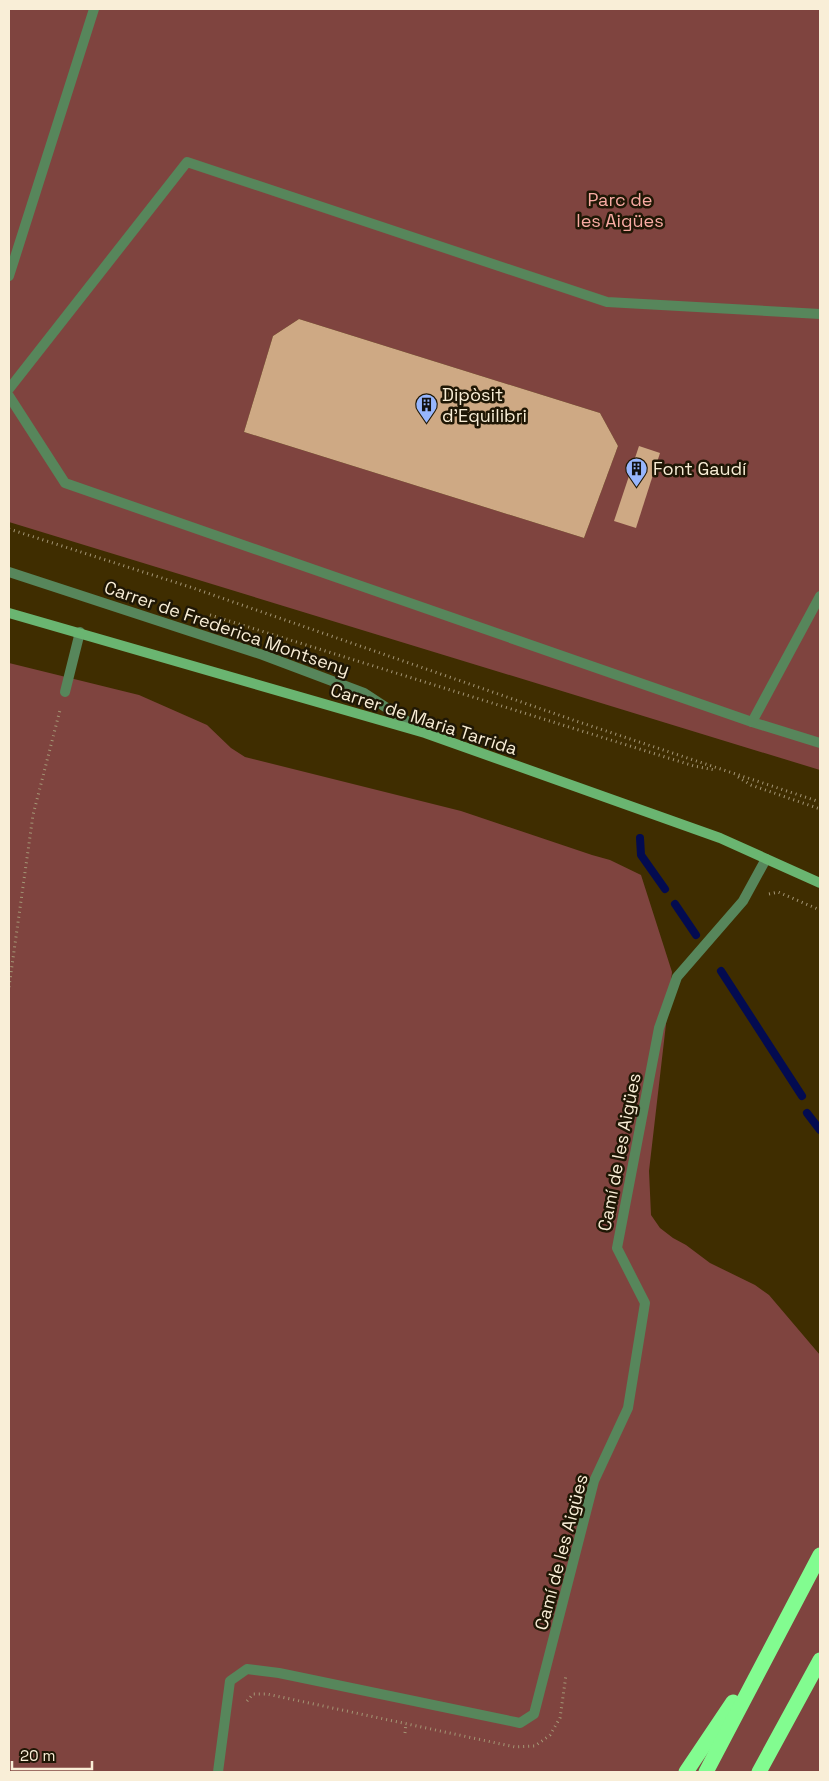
<svg xmlns="http://www.w3.org/2000/svg" width="829" height="1781" font-family="'Space Grotesk',sans-serif">
<style>
.green{fill:#7f443f;fill-rule:evenodd}
.lines{fill:none;stroke-linecap:round;stroke-linejoin:round}
.stream{stroke:#030b50;stroke-width:8}
.building{fill:#cea984}
.path{stroke:#a49675;stroke-width:3;stroke-dasharray:1 4;stroke-linecap:butt}
.lane{stroke:#57865b;stroke-width:10}
.street{stroke:#57865b;stroke-width:10}
.secondary{stroke:#6ab571;stroke-width:10}
.highway{stroke:#82fc90;stroke-width:15}
.labels{text-anchor:middle;dominant-baseline:central;stroke-width:5;stroke-linejoin:round;paint-order:stroke}
.park-label{font-size:18px;fill:#f8aba3;stroke:#1f1705}
.poi-label{font-size:18px;fill:#f9eed7;stroke:#1f1705;text-anchor:start}
.street-label{font-size:18px;fill:#f9eed7;stroke:#1f1705}
</style>
<rect width="100%" height="100%" fill="#3f2d00"/>
<g class="green">
<path d="M9 9H820V770L9 522ZM299 319 600 413 618 446 584 538 244 432 273 336Z"/>
<path d="M9 663 139 695 207 725 231 748 245 757 461 811 592 855 610 860 641 875 672 972 649 1171 651 1215 660 1228 673 1238 686 1245 710 1263 755 1285 769 1295 820 1355V1772H9Z"/>
</g>
<g class="lines">
<g class="stream">
<path d="M640 838 641 855 665 889"/>
<path d="M675 904 696 935"/>
<path d="M721 971 802 1096"/>
<path d="M807 1113 820 1130"/>
</g>
</g>
<g class="building">
<path d="M299 319 600 413 618 446 584 538 244 432 273 336Z"/>
<path d="M639 446 660 453 636 528 614 521Z"/>
</g>
<g class="lines">
<g class="path">
<path d="M9 529 190 587 576 721 820 802"/>
<path d="M210 615 694 766 715 770"/>
<path d="M738 777 751 785 820 809"/>
<path d="M769 894 778 892 820 910"/>
<path d="M9 987 33 815 60 710"/>
<path d="M247 1701 253 1694H267L515 1747 535 1746 550 1735 560 1718 566 1675"/>
<path d="M405 1733 406 1723"/>
</g>
<g class="lane">
<path d="M9 276 94 9"/>
<path d="M9 389 187 162 607 302 820 314"/>
<path d="M9 396 65 483 752 722 820 743"/>
<path d="M752 722 820 596"/>
</g>
<g class="street">
<path d="M9 572 263 655 364 693 422 731"/>
<path d="M65 692 80 632"/>
<path d="M218 1772 230 1681 247 1669 279 1673 520 1723 534 1714 594 1481 628 1408 645 1303 617 1248 659 1028 677 977 743 901 766 859"/>
</g>
<path class="secondary" d="M9 613 425 733 720 838 820 883"/>
<g class="highway">
<path d="M686 1772 733 1702"/>
<path d="M706 1772 820 1555"/>
<path d="M759 1772 820 1660"/>
</g>
</g>
<defs>
<symbol id="building-pin" viewBox="-11 -11 22 30"><path d="M0 17L-7.5 6A9.5 9.5 0 1 1 7.5 6Z" fill="#97b6fd" stroke="#1f1705"/><path d="M-4-6H4V6H1V3H-1V6H-4ZM-2.5-4.3h1.7v1.8h-1.7ZM.8-4.3h1.7v1.8H.8ZM-2.5-1h1.7V.8h-1.7ZM.8-1h1.7V.8H.8Z" fill="#111"/></symbol>
</defs>
<g fill-rule="evenodd">
<use href="#building-pin" x="414" y="392" width="25" height="34"/>
<use href="#building-pin" x="624" y="456" width="25" height="34"/>
</g>
<g class="labels">
<g class="park-label">
<text x="620" y="199">Parc de<tspan x="620" dy="21">les Aigües</tspan></text>
</g>
<g class="poi-label">
<text x="442" y="394">Dipòsit<tspan x="442" dy="21">d'Equilibri</tspan></text>
<text x="653" y="468">Font Gaudí</text>
</g>
<g class="street-label">
<text transform="translate(227 628) rotate(19)">Carrer de Frederica Montseny</text>
<text transform="translate(424 719) rotate(18)">Carrer de Maria Tarrida</text>
<text transform="translate(619 1152) rotate(-79)">Camí de les Aigües</text>
<text transform="translate(561 1552) rotate(-75)">Camí de les Aigües</text>
</g>
</g>
<rect width="829" height="1781" fill="none" stroke="#f9eed7" stroke-width="20"/>
<path d="M12 1761v8h80v-8" fill="none" stroke="#f9eed7" stroke-width="2.5"/>
<text x="20" y="1761" font-size="15" fill="#f9eed7" stroke="#1f1705" stroke-width="4" paint-order="stroke">20 m</text>
</svg>
